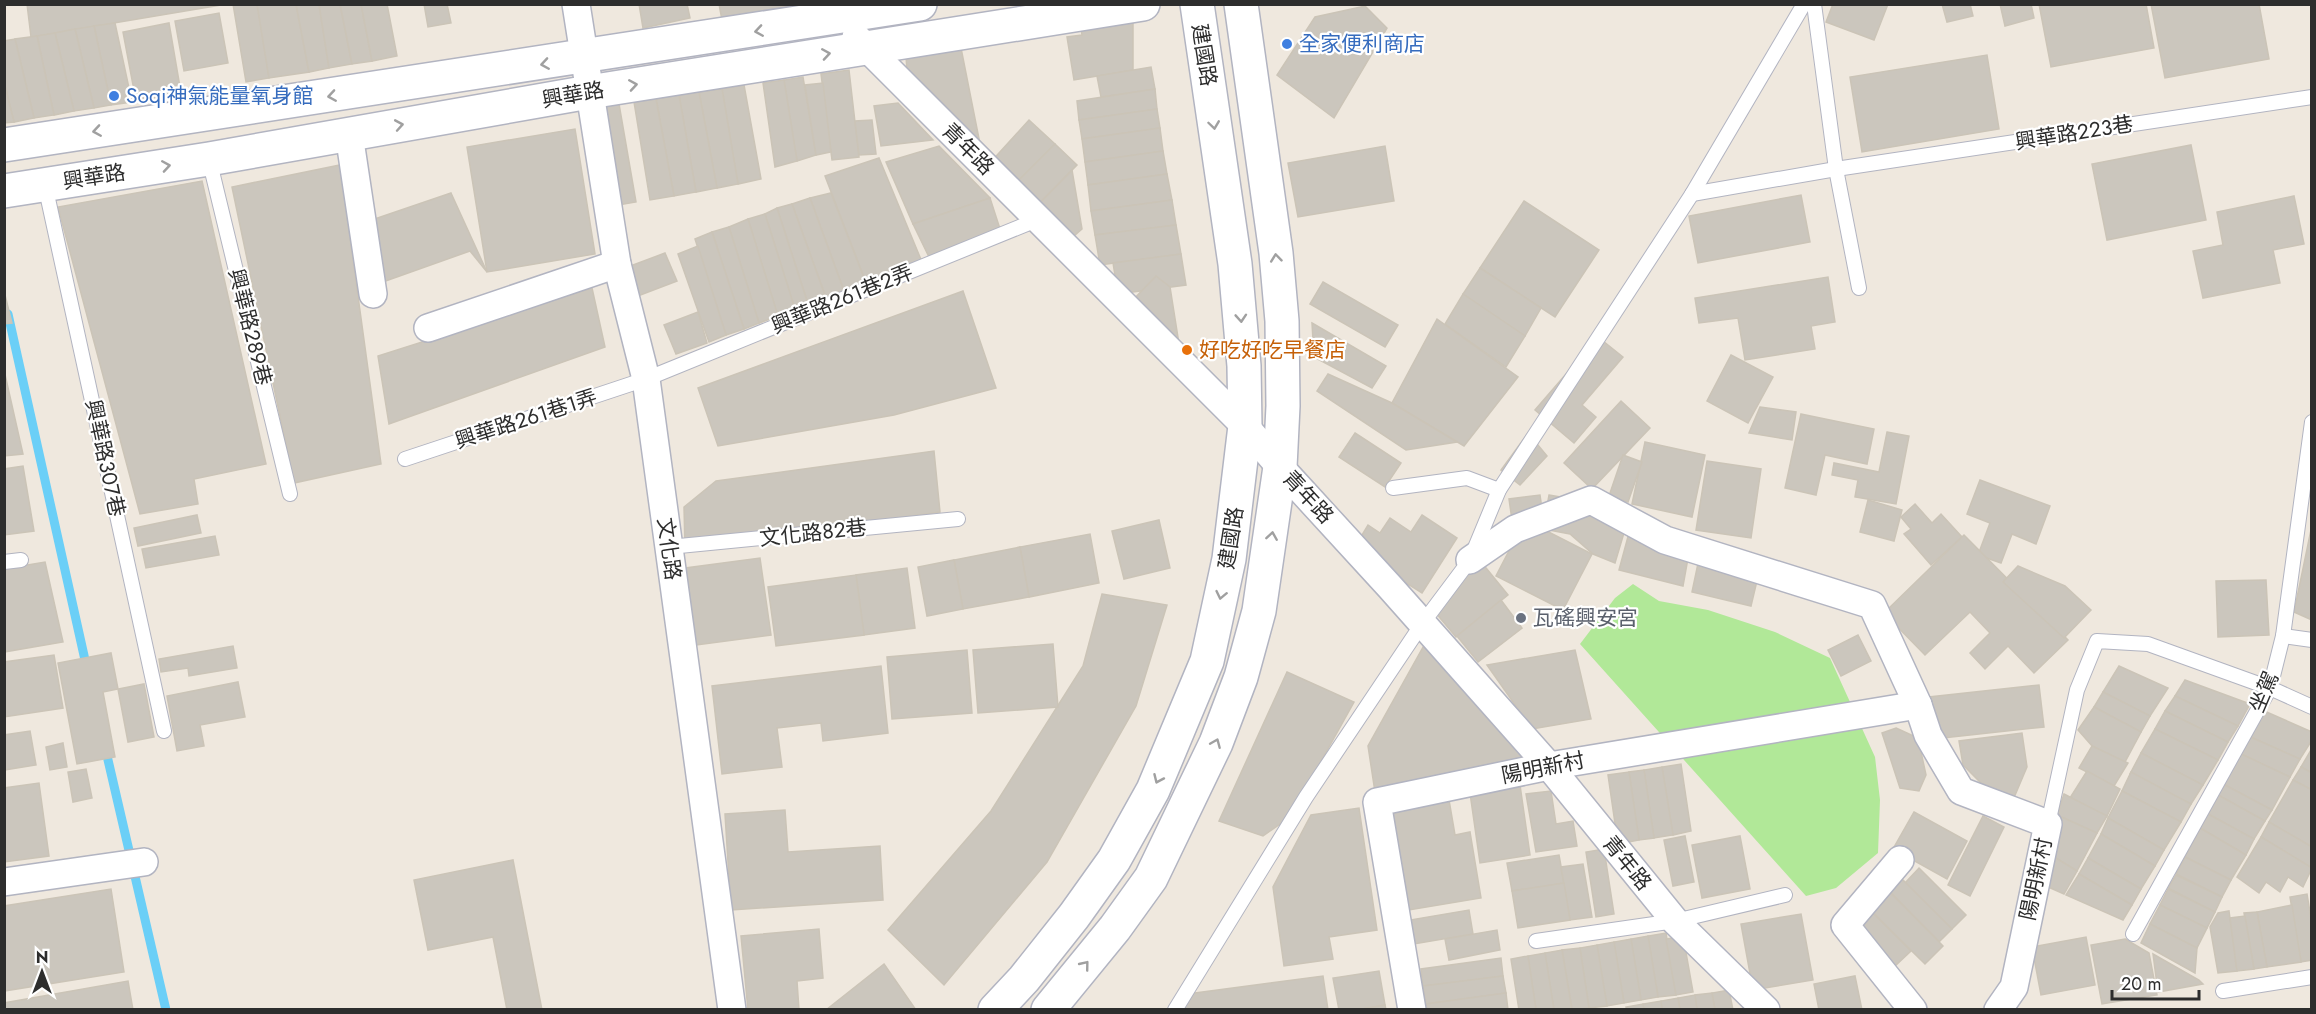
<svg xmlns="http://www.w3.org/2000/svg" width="2316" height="1014" font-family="Jost,'Noto Sans TC',sans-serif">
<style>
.green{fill:#b1e898}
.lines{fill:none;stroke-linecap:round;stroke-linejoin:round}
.stream{stroke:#6bcff7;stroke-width:9}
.building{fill:#cbc6bd;stroke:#cbc4b7;stroke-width:1.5}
.lane-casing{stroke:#b2b4c1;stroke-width:16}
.street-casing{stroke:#b2b4c1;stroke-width:30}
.secondary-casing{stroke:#b2b4c1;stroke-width:36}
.lane{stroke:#fff;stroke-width:14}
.street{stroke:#fff;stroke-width:27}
.secondary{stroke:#fff;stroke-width:33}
.oneway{stroke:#a0a0a0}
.shop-dot{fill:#3f7fe0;stroke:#fff;stroke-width:2}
.food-dot{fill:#e8710a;stroke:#fff;stroke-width:2}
.worship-dot{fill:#6b7280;stroke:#fff;stroke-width:2}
.labels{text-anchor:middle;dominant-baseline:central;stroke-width:4.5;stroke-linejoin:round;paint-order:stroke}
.shop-label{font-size:21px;fill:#366cbe;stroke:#fff;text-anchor:start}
.street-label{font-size:21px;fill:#2d2d2d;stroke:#fff}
.food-label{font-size:21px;fill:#c56008;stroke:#fff;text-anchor:start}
.worship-label{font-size:21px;fill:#5b616d;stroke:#fff;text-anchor:start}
</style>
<rect width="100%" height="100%" fill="#efe8de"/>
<path class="green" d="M1633 584 1659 601 1708 610 1775 632 1830 658 1875 757 1880 800 1878 853 1836 888 1806 896 1580 644 1615 598Z"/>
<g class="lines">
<g class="stream">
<path d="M8 314 87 669"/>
<path d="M105 747 166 1010"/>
</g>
</g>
<g class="building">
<path d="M27 4H227L31 37Z"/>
<path d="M233 4H257L269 78 246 82Z"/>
<path d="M257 4H296L309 72 269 78Z"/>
<path d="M296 4H319L329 68 309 72Z"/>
<path d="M319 4H340L352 64 329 68Z"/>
<path d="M340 4H361L372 61 352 64Z"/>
<path d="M361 4H387L397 56 372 61Z"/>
<path d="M424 4H447L451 23 428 27Z"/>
<path d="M639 4H687L690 18 643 28Z"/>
<path d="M719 4H789L790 6 722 20Z"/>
<path d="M1833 4H1888L1874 40 1826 22Z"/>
<path d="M1942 4H1970L1973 16 1947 22Z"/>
<path d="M2000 4H2031L2034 18 2005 26Z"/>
<path d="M2039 4H2146L2154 48 2051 67Z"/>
<path d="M2151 4H2259L2269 59 2165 78Z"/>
<path d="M1365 6 1387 28 1334 118 1277 75 1315 17Z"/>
<path d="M219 13 228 63 184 71 175 21Z"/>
<path d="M1133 19V70L1074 80 1067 37 1082 35 1081 28Z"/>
<path d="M115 23 132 102 111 105 94 26Z"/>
<path d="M169 23 181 93 136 101 123 32Z"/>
<path d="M94 26 111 105 94 108 75 29Z"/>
<path d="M75 29 94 108 74 111 55 33Z"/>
<path d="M55 33 74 111 54 115 37 36Z"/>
<path d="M37 36 54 115 34 118 15 39Z"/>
<path d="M15 39 34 118 14 122 4 82V41Z"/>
<path d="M961 48 983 159 908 83 906 57Z"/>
<path d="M1987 55 1999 129 1862 152 1850 77Z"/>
<path d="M1151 67 1155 89 1101 97 1097 76Z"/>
<path d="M849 70 859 157 832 160 821 74Z"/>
<path d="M803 77 816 155 797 161 784 80Z"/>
<path d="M784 80 797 161 775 167 763 83Z"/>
<path d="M4 82 14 122 4 123Z"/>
<path d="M823 83 831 152 816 155 805 85Z"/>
<path d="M744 85 761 179 738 184 722 89Z"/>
<path d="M722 89 738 184 717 188 699 92Z"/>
<path d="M1155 89 1157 109 1079 120 1077 101Z"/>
<path d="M699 92 717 188 696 192 679 95Z"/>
<path d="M679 95 696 192 674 196 656 99Z"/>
<path d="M656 99 674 196 650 200 634 102Z"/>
<path d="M898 103 933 140 881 146 874 106Z"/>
<path d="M619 104 636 202 613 206 596 108Z"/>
<path d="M1157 109 1160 128 1082 139 1079 120Z"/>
<path d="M872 120 876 154 859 155 855 121Z"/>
<path d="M1029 120 1055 144 1012 187 989 164Z"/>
<path d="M1160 128 1163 151 1085 162 1082 139Z"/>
<path d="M575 129 595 254 487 272 467 147Z"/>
<path d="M1055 144 1077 165 1034 209 1012 187Z"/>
<path d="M2191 145 2206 220 2107 240 2092 164Z"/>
<path d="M939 146 990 198 913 224 886 162Z"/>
<path d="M1385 146 1394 201 1298 217 1288 163Z"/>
<path d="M1163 151 1167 174 1088 185 1085 162Z"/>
<path d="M879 158 922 262 866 283 825 176Z"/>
<path d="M340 165 381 464 294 483 232 187Z"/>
<path d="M1072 170 1082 229 1067 242 1034 209Z"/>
<path d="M1167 174 1172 200 1091 211 1088 185Z"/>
<path d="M202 181 266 464 194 479 198 504 140 514 58 207Z"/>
<path d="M451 193 487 272 470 251 366 288 354 226Z"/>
<path d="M831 193 866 283 844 291 810 198Z"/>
<path d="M1801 195 1810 242 1698 263 1689 216Z"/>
<path d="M2294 196 2304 244 2273 250 2280 283 2203 298 2193 251 2223 245 2217 212Z"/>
<path d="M810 198 844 291 826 298 792 204Z"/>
<path d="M990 198 1001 232 930 259 913 224Z"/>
<path d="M1172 200 1176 225 1095 235 1091 211Z"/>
<path d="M1524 201 1599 250 1555 317 1480 268Z"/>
<path d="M792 204 826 298 808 304 777 208Z"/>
<path d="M777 208 808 304 795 309 765 214Z"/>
<path d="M765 214 795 309 778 316 748 219Z"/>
<path d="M748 219 778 316 759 323 729 227Z"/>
<path d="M1176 225 1181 254 1100 265 1095 235Z"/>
<path d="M729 227 759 323 744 329 712 232Z"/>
<path d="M712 232 744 329 726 335 695 239Z"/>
<path d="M698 246 726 335 709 342 678 254Z"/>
<path d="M665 253 677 281 630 299 625 268Z"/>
<path d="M1181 254 1186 285 1118 294 1113 263Z"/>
<path d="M1480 268 1541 308 1525 336 1463 294Z"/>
<path d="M1156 276 1170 287 1180 350 1132 301Z"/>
<path d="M1828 277 1835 322 1811 326 1815 349 1745 360 1738 318 1699 323 1695 298Z"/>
<path d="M1323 282 1398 325 1385 347 1310 304Z"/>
<path d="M592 288 605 347 389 424 378 356Z"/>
<path d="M4 291 12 323 4 324Z"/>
<path d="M963 291 996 388 894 415 718 446 698 388Z"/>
<path d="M1463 294 1525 336 1506 367 1445 324Z"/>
<path d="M698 312 707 343 676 354 664 325Z"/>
<path d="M1437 319 1518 377 1464 446 1392 403Z"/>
<path d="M1312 323 1386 366 1372 388 1314 357Z"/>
<path d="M1598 337 1623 357 1582 405 1596 417 1574 443 1535 410Z"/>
<path d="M1731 355 1773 377 1748 423 1707 401Z"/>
<path d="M4 370 23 454 4 456Z"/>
<path d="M1328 374 1392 403 1457 442 1406 450 1317 391Z"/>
<path d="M1621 401 1650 428 1592 489 1564 463Z"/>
<path d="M1760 407 1796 412 1792 440 1749 433Z"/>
<path d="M1801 414 1874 429 1867 464 1825 455 1816 495 1785 488Z"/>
<path d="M1887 432 1909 436 1896 504 1855 497 1858 480 1832 475 1834 463 1879 472Z"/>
<path d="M1355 433 1401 463 1385 487 1339 457Z"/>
<path d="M1528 433 1547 456 1520 485 1501 470Z"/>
<path d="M1645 442 1705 455 1692 517 1632 504Z"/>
<path d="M934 451 940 512 685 548 684 507 716 481Z"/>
<path d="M1623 455 1642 462 1628 502 1609 496Z"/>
<path d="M1707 461 1761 469 1751 538 1696 530Z"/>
<path d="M23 466 34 531 4 535V469Z"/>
<path d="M1980 480 2050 506 2036 544 2012 534 2001 563 1978 555 1990 523 1967 514Z"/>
<path d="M1540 495 1543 516 1512 520 1509 499Z"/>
<path d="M1549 495 1578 500 1626 526 1615 563 1593 554 1570 534 1543 529Z"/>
<path d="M1868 500 1902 510 1894 541 1860 532Z"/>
<path d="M1915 504 1932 523 1941 514 1962 537 1931 565 1904 534 1911 529 1901 517Z"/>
<path d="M197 515 201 533 138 546 134 528Z"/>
<path d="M1422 515 1457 538 1422 593 1368 559 1356 545 1368 525 1380 533 1390 518 1411 532Z"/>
<path d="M1159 520 1170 568 1124 579 1112 531Z"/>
<path d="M1525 520 1592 554 1563 610 1496 576Z"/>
<path d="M2312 525V620L2294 612Z"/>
<path d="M1629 533 1690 547 1683 586 1619 570Z"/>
<path d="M1090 534 1099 583 1029 597 1020 547Z"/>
<path d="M1964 535 2068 640 2034 673 2008 646 1985 669 1970 653 1990 633 1970 612 1925 655 1884 613Z"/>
<path d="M215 536 219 555 146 568 142 549Z"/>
<path d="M1020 547 1029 597 963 609 954 560Z"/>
<path d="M1700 554 1760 568 1751 606 1692 592Z"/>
<path d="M760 558 771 635 689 646 678 569Z"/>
<path d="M954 560 963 609 927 616 918 567Z"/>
<path d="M45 562 63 642 4 652V569Z"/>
<path d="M1482 563 1508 595 1456 637 1430 606Z"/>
<path d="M2018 566 2065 586 2091 610 2064 638 2003 582Z"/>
<path d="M907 568 915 628 864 635 856 575Z"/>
<path d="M856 575 864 635 776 646 768 587Z"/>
<path d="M2266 580 2269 635 2218 637 2216 581Z"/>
<path d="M1102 594 1167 605 1136 706 1047 862 944 985 888 930 991 811 1083 666Z"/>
<path d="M1501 600 1522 628 1478 662 1457 636Z"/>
<path d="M1858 635 1871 661 1841 676 1828 650Z"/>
<path d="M1427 640 1520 747 1523 769 1375 792 1368 746Z"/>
<path d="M1053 644 1058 707 978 713 973 650Z"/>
<path d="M233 646 237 668 189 676 188 668 161 672 159 659Z"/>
<path d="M967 650 972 713 892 719 887 657Z"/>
<path d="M1575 650 1591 719 1532 729 1487 665Z"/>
<path d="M111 653 118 689 103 692 115 757 77 764 58 663Z"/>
<path d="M54 655 63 708 4 717V662Z"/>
<path d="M881 666 888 733 823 741 821 723 777 728 782 767 722 774 712 686Z"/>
<path d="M2119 666 2168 688 2150 716 2103 692Z"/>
<path d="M1287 672 1354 702 1290 817 1263 836 1219 821Z"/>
<path d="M2185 680 2250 704 2238 726 2175 696Z"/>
<path d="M238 682 245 717 200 725 204 746 177 751 167 696Z"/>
<path d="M144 684 154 737 128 742 118 689Z"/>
<path d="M2039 685 2044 727 1934 739 1929 697Z"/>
<path d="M2103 692 2150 716 2141 732 2094 707Z"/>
<path d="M2175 696 2238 726 2228 742 2165 711Z"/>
<path d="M2094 707 2141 732 2125 762 2092 746 2078 730Z"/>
<path d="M2262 710 2312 732V740L2300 759 2248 736Z"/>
<path d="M2165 711 2228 742 2218 760 2155 729Z"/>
<path d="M1896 728 1918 738 1926 775 1919 791 1900 788 1882 733Z"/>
<path d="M2155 729 2218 760 2203 785 2141 753Z"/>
<path d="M30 731 36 765 4 770V735Z"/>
<path d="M2022 733 2027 767 2013 800 1986 788 1963 765 1959 741Z"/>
<path d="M2248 736 2300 759 2290 777 2239 753Z"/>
<path d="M63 743 67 767 50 770 46 747Z"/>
<path d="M2092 746 2128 763 2114 786 2079 768Z"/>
<path d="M2311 750 2312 751V773L2301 767Z"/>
<path d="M2141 753 2203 785 2191 804 2130 774Z"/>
<path d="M2239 753 2290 777 2272 810 2223 784Z"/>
<path d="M1681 764 1691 831 1673 835 1662 767Z"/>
<path d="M1662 767 1673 835 1654 838 1644 770Z"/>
<path d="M2301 767 2312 773V790L2293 780Z"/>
<path d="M86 769 92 798 73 802 68 772Z"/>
<path d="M1644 770 1654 838 1639 840 1629 772Z"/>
<path d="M2087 771 2120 789 2107 816 2070 798Z"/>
<path d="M1629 772 1639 840 1618 844 1608 775Z"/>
<path d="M2131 772 2191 804 2181 822 2122 791Z"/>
<path d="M2293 780 2312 790V847L2269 822Z"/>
<path d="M39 783 49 856 4 862V788Z"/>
<path d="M2223 784 2272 810 2265 821 2218 795Z"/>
<path d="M1520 785 1530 855 1480 863 1470 793Z"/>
<path d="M1551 791 1556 824 1573 821 1577 846 1536 852 1526 794Z"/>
<path d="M2122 791 2181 822 2164 850 2108 818Z"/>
<path d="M2064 794 2107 816 2097 833 2057 815Z"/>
<path d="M2218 795 2265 821 2254 839 2208 814Z"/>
<path d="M1449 800 1455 835 1470 832 1481 898 1403 911 1386 810Z"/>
<path d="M1359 808 1377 930 1329 937 1333 959 1284 966 1273 887 1311 815Z"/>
<path d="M785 810 788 852 880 846 883 900 731 910 725 814Z"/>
<path d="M1914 812 1967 841 1947 879 1893 849Z"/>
<path d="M2208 814 2254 839 2246 855 2200 828Z"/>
<path d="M2057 815 2097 833 2077 871 2046 852Z"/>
<path d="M1983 816 2004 827 1970 896 1948 885Z"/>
<path d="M2108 818 2164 850 2155 866 2101 834Z"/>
<path d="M2269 822 2312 847V868L2261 837Z"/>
<path d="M2200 828 2246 855 2231 880 2185 857Z"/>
<path d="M2101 834 2155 866 2141 889 2088 858Z"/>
<path d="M1685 836 1694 882 1673 886 1664 840Z"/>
<path d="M1740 836 1750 889 1702 898 1692 845Z"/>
<path d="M2261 837 2312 868 2303 887 2288 877 2280 892 2266 882 2259 893 2237 877Z"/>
<path d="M1604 849 1614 914 1596 917 1586 852Z"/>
<path d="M2046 852 2077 871 2064 894 2037 882Z"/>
<path d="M1559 855 1564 883 1512 891 1507 863Z"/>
<path d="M2185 857 2231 880 2222 897 2176 874Z"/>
<path d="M2088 858 2141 889 2132 905 2079 874Z"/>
<path d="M513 860 542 1010H507L493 937 428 950 414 880Z"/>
<path d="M1583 864 1592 917 1570 920 1561 867Z"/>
<path d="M1919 868 1966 915 1952 929 1905 883Z"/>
<path d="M2079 874 2132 905 2123 920 2066 895Z"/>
<path d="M2176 875 2222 897 2215 912 2168 888Z"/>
<path d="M1901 878 1952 929 1939 942 1888 890Z"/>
<path d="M1564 883 1570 920 1518 928 1512 891Z"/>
<path d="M111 889 124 972 4 991V906Z"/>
<path d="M2168 889 2215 912 2207 928 2160 905Z"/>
<path d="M1888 890 1943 946 1925 964 1869 909Z"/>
<path d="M2307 894 2312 924V960L2301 962 2290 897Z"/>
<path d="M2160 905 2207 928 2197 948 2150 924Z"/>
<path d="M2292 905 2301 962 2267 967 2257 912Z"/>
<path d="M1469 910 1473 934 1414 944 1410 920Z"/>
<path d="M1871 911 1911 951 1894 967 1855 927Z"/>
<path d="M2229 911 2237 971 2218 973 2210 927 2218 913Z"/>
<path d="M2257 912 2267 967 2254 969 2244 913Z"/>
<path d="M1801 914 1813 980 1753 990 1741 924Z"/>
<path d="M2245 916 2254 969 2237 971 2230 918Z"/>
<path d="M2150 924 2197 948 2195 973 2141 943Z"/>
<path d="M819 929 823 978 797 981 799 1010H748L741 936Z"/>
<path d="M1497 930 1500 950 1449 960 1445 939Z"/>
<path d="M1666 933 1676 995 1658 997 1648 936Z"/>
<path d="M1648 936 1658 997 1641 1000 1631 939Z"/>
<path d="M1683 936 1693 992 1676 995 1666 939Z"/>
<path d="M2086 937 2095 985 2041 995 2032 947Z"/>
<path d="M1631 939 1641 1000 1624 1003 1614 942Z"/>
<path d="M2125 939 2149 953 2157 995 2102 1004 2091 945Z"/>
<path d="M1614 942 1624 1003 1607 1006 1597 945Z"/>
<path d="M1597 945 1607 1006 1589 1008 1580 948Z"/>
<path d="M1580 948 1589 1008 1572 1010 1562 950Z"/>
<path d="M1562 950 1572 1010H1554L1545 953Z"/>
<path d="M1545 953 1554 1010H1536L1528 956Z"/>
<path d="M2153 954 2199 980 2203 984 2158 992Z"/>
<path d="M1528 956 1536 1010H1519L1511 959Z"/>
<path d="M1501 958 1503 976 1423 986 1421 969Z"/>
<path d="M884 964 916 1010H826Z"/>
<path d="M1379 971 1385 1005 1357 1010H1339L1333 978Z"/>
<path d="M1323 976 1328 1010H1170L1180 995Z"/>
<path d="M1503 976 1506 993 1426 1004 1423 986Z"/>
<path d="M1855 976 1862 1010H1819L1814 984Z"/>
<path d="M128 981 133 1010H4V1003Z"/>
<path d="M1729 990 1733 1010H1715L1712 993Z"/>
<path d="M1506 993 1508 1010H1427L1426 1004Z"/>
<path d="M1712 993 1715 1010H1697L1695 995Z"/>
<path d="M1695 995 1697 1010H1680L1678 998Z"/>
<path d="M1678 998 1680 1010H1662L1661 1001Z"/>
<path d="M1661 1001 1662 1010H1644L1643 1004Z"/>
<path d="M1643 1004 1644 1010H1627L1626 1007Z"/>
<path d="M1385 1005 1386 1010H1357Z"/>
</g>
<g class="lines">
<defs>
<g id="lane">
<path d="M1814 4 1836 169 1859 288"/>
<path d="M209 159 290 494"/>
<path d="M45 185 164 731"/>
<path d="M1692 194 1836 169 2312 97"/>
<path d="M405 459 646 379 1039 219"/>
<path d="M1393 488 1467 478 1499 490"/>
<path d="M669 547 958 519"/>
<path d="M4 562 21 560"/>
<path d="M2283 636 2312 640"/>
<path d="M2048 824 2077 690 2097 641 2148 644 2270 688 2312 707"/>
<path d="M2133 934 2270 688 2283 636 2312 422"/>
<path d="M1536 941 1675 921 1785 895"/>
<path d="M2223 991 2312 977"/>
<path d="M1175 1010 1306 797 1422 624 1470 560 1499 490 1692 194 1804 4"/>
</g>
<g id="street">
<path d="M576 4 617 264 646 379 732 1010"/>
<path d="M856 37 1245 426 1280 467 1390 587 1549 766 1675 921 1766 1010"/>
<path d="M349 134 373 294"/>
<path d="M428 328 617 264"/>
<path d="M1470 560 1515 529 1591 500 1665 540 1872 605 1918 705 1928 735 1961 791 2048 824 2014 987 1998 1010"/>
<path d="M1900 860 1845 925 1913 1010"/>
<path d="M4 882 144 862"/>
<path d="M1412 1010 1377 802 1549 766 1918 705"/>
</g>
<g id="secondary">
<path d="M4 145 920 4"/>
<path d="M4 191 209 159 589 92 1143 4"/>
<path d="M995 1010 1024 979 1074 916 1114 860 1153 790 1207 661 1229 559 1245 426 1244 366 1235 264 1197 4"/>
<path d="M1048 1010 1115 928 1151 878 1216 743 1241 677 1259 611 1280 467 1283 406 1282 321 1276 253 1241 4"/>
</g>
</defs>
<use href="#lane" class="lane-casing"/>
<use href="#street" class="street-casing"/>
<use href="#secondary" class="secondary-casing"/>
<use href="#lane" class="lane"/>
<use href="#street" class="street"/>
<use href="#secondary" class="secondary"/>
</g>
<defs><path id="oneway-chevron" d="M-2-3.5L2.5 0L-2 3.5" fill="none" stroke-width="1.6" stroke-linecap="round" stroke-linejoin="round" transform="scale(1.5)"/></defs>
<g class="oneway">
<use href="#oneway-chevron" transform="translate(759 31) rotate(171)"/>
<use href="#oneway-chevron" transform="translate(826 54) rotate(-9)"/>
<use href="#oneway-chevron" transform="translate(545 64) rotate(171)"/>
<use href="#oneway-chevron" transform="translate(633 85) rotate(-9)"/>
<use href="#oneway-chevron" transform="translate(332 96) rotate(171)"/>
<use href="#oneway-chevron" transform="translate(399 125) rotate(-10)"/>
<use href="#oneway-chevron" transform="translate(1214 125) rotate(82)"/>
<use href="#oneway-chevron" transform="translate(97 131) rotate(171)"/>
<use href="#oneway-chevron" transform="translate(166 166) rotate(-9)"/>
<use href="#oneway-chevron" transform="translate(1276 258) rotate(-96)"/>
<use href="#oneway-chevron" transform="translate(1241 318) rotate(86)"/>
<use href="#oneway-chevron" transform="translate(1272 536) rotate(-81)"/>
<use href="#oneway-chevron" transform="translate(1221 595) rotate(102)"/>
<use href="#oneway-chevron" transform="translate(1216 743) rotate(-67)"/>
<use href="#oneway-chevron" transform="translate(1158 779) rotate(114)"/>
<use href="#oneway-chevron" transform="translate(1085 965) rotate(-51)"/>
</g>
<g class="shop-dot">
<circle cx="1287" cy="44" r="6"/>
<circle cx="114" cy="96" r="6"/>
</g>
<circle class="food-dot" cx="1187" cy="350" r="6"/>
<circle class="worship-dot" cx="1521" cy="618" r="6"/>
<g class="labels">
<g class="shop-label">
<text x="1299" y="44">全家便利商店</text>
<text x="126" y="96">Soqi神氣能量氧身館</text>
</g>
<g class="street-label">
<text transform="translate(1204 55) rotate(81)">建國路</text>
<text transform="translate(573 95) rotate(-10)">興華路</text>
<text transform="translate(2074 133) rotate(-9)">興華路223巷</text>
<text transform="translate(968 149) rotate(45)">青年路</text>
<text transform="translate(94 177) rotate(-9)">興華路</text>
<text transform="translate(842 299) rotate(-22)">興華路261巷2弄</text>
<text transform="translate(250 327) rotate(76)">興華路289巷</text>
<text transform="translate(526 419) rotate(-18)">興華路261巷1弄</text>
<text transform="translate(105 458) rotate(78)">興華路307巷</text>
<text transform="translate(1308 497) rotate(47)">青年路</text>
<text transform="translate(813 533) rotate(-6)">文化路82巷</text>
<text transform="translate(1231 538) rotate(-81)">建國路</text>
<text transform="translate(669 549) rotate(82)">文化路</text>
<text transform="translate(2264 692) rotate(-67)">坐駕</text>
<text transform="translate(1543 768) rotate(-11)">陽明新村</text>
<text transform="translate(1627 863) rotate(51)">青年路</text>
<text transform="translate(2036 879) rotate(-78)">陽明新村</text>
</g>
<g class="food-label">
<text x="1199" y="350">好吃好吃早餐店</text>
</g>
<g class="worship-label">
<text x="1533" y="618">瓦磘興安宮</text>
</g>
</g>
<rect width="2316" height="1014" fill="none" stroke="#2d2d2d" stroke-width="12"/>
<g transform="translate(42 972)" stroke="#ffffff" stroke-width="4.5" paint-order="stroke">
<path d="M0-4.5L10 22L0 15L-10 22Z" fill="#2d2d2d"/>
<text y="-9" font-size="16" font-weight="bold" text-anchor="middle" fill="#2d2d2d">N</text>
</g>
<path d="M2112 990v9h87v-9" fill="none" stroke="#2d2d2d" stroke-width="3"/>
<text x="2121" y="990" font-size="18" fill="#2d2d2d" stroke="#ffffff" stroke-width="4.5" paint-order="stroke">20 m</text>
</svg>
